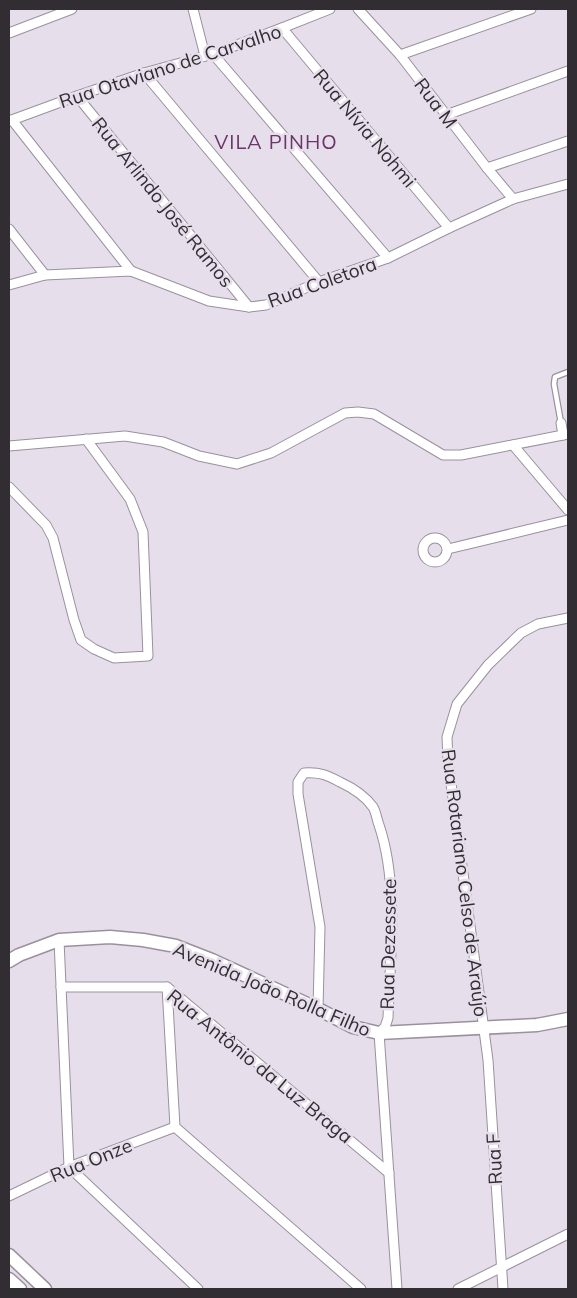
<svg xmlns="http://www.w3.org/2000/svg" width="577" height="1298" font-family="Mulish,sans-serif">
<style>
.lines{fill:none;stroke-linecap:round;stroke-linejoin:round}
.lane-casing{stroke:#99919d;stroke-width:7}
.street-casing{stroke:#99919d;stroke-width:11}
.secondary-casing{stroke:#99919d;stroke-width:15}
.lane{stroke:#fff;stroke-width:4.5}
.street{stroke:#fff;stroke-width:9}
.secondary{stroke:#fff;stroke-width:12}
.labels{text-anchor:middle;dominant-baseline:central;stroke-width:5;stroke-linejoin:round;paint-order:stroke}
.street-label{font-size:19px;fill:#312d32;stroke:#e7deeb}
.neighbourhood-label{font-size:20px;letter-spacing:1px;fill:#693667;stroke:#e7deeb}
</style>
<rect width="100%" height="100%" fill="#e7deeb"/>
<g class="lines">
<defs>
<path id="lane" d="M561 423 554 384 555 377 568 372"/>
<g id="street">
<path d="M193 9 205 56"/>
<path d="M358 9 400 55 487 168 513 199"/>
<path d="M282 28 449 228"/>
<path d="M9 33 72 9"/>
<path d="M213 54 388 258"/>
<path d="M400 55 531 9"/>
<path d="M144 73 319 282"/>
<path d="M77 96 249 307"/>
<path d="M446 115 568 71"/>
<path d="M12 120 131 271"/>
<path d="M9 121 77 96 144 73 213 54 282 28 330 9"/>
<path d="M487 168 568 141"/>
<path d="M9 229 45 275"/>
<path d="M9 285 45 275 131 271 209 301 249 307 266 305 319 282 388 258 449 228 513 199 568 184"/>
<path d="M561 423 563 435"/>
<path d="M513 445 568 510"/>
<path d="M9 446 125 436 163 442 199 456 237 464 271 453 345 413 358 412 374 414 443 455H461L568 434"/>
<path d="M9 487 46 525 53 538 74 620 81 640 94 649 114 658 148 656 143 532 130 499 86 439"/>
<circle cx="435" cy="550" r="12"/>
<path d="M448 549 568 520"/>
<path d="M59 940 69 1167 198 1289"/>
<path d="M61 987H167L389 1173"/>
<path d="M167 987 175 1127 361 1289"/>
<path d="M318 1009 320 927 298 794V782L304 773C320 772 327 775 340 782 353 788 365 796 373 807 376 812 377 820 379 825 399 884 390 957 388 1018L385 1027 379 1033 397 1289"/>
<path d="M9 1196 69 1167 175 1127"/>
<path d="M458 1289 568 1234"/>
<path d="M503 1289 488 1060 448 761 447 737 457 704 488 665 521 633 538 624 568 618"/>
</g>
<g id="secondary">
<path d="M9 961 19 955 59 940 110 937 143 940 176 946 212 960 318 1009 353 1027 379 1033 537 1025 568 1019"/>
<path d="M9 1255 45 1289"/>
<path d="M9 1279 20 1289"/>
</g>
</defs>
<use href="#lane" class="lane-casing"/>
<use href="#street" class="street-casing"/>
<use href="#secondary" class="secondary-casing"/>
<use href="#lane" class="lane"/>
<use href="#street" class="street"/>
<use href="#secondary" class="secondary"/>
</g>
<g class="labels">
<g class="street-label">
<text transform="translate(170 66) rotate(-18)">Rua Otaviano de Carvalho</text>
<text transform="translate(436 103) rotate(53)">Rua M</text>
<text transform="translate(365 128) rotate(50)">Rua Nívia Nohmi</text>
<text transform="translate(163 202) rotate(51)">Rua Arlindo José Ramos</text>
<text transform="translate(322 282) rotate(-20)">Rua Coletora</text>
<text transform="translate(465 883) rotate(83)">Rua Rotariano Celso de Araújo</text>
<text transform="translate(388 944) rotate(-89)">Rua Dezessete</text>
<text transform="translate(272 989) rotate(23)">Avenida João Rolla Filho</text>
<text transform="translate(260 1066) rotate(39)">Rua Antônio da Luz Braga</text>
<text transform="translate(494 1159) rotate(-93)">Rua F</text>
<text transform="translate(91 1160) rotate(-22)">Rua Onze</text>
</g>
<g class="neighbourhood-label">
<text x="276" y="141">VILA PINHO</text>
</g>
</g>
<rect width="577" height="1298" fill="none" stroke="#312d32" stroke-width="20"/>
</svg>
